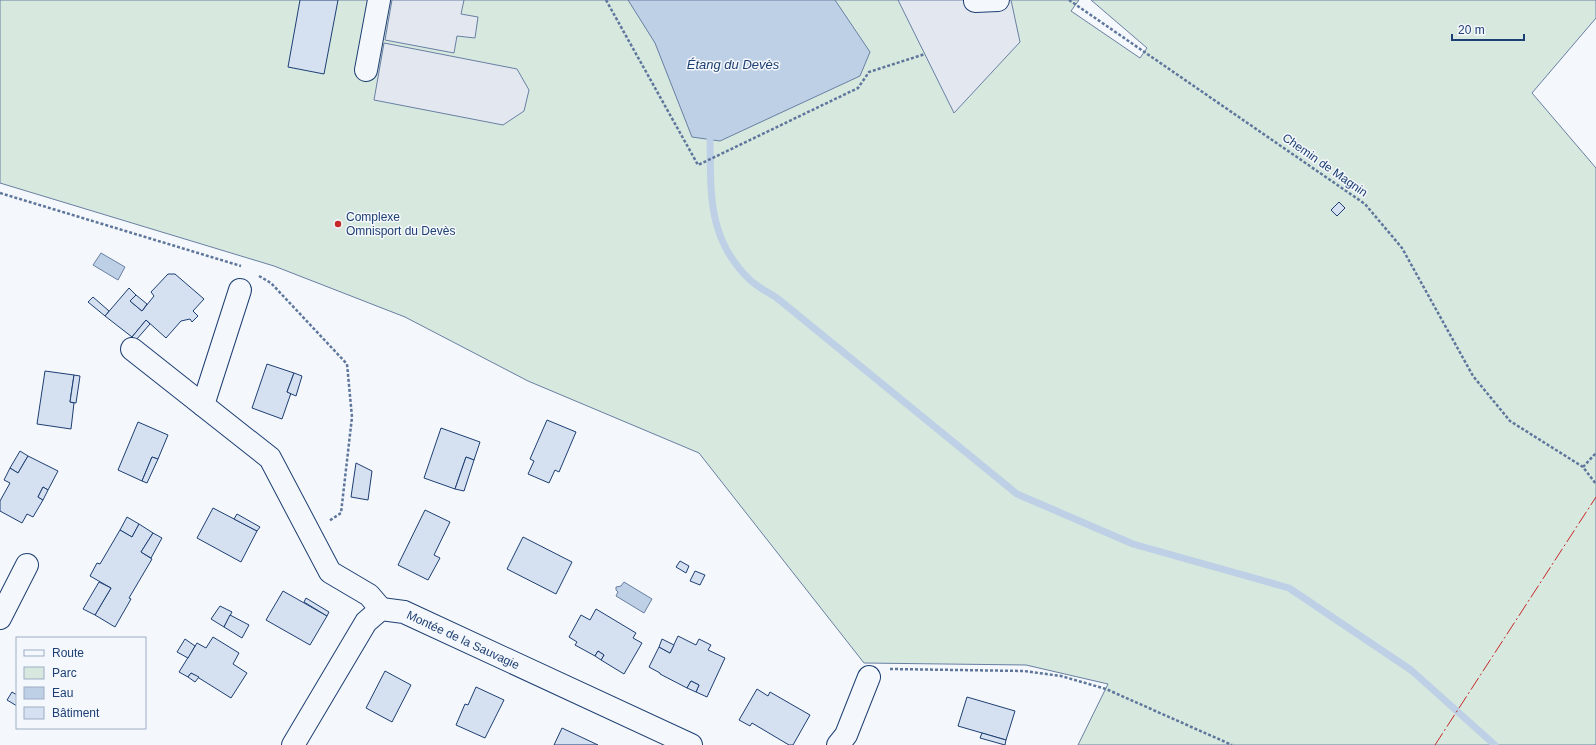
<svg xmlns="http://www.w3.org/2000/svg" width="1596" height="745" font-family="Helvetica,sans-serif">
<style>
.green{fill:#d7e8df;stroke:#687fa3}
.parking{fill:#e3e8f0;stroke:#687fa3}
.water{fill:#bed0e5;stroke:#687fa3}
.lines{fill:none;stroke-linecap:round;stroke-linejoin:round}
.stream{stroke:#bed0e5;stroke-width:7}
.building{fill:#d5e0f0;stroke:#1d3f73}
.minor-casing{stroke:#1d3f73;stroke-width:24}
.path{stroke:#5e769c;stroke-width:2.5;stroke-dasharray:3 2;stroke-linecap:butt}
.minor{stroke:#f4f7fb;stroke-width:22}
.power{stroke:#c62828;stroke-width:1;stroke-dasharray:14 3 2 3;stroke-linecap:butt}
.poi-dot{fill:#c62828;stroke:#f4f7fb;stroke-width:1.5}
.labels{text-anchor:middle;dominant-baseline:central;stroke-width:3;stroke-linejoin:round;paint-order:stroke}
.street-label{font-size:12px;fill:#1d3f73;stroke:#f4f7fb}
.poi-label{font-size:12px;fill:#1d3f73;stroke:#f4f7fb;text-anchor:start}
.water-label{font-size:13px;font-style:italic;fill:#1d3f73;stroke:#f4f7fb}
</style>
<rect width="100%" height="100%" fill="#f4f7fb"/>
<path class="green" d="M0 0H1079L1071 11 1140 58 1147 48 1091 0H1596V18L1532 93 1596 168V745H1078L1108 684 1026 665 864 663 699 453 528 381 405 317 274 266 0 183Z"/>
<g class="parking">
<path d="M392 0H464L461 14 478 17 475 38 457 36 454 53 385 40Z"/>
<path d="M898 0H1011L1020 42 954 113Z"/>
<path d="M384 43 517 69 529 90 524 111 503 125 374 100Z"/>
</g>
<g class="water">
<path d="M628 0H835L870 52 860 76 720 141 692 137 655 43Z"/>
<path d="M101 253 125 267 118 280 93 265Z"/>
<path d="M624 582 652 599 644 613 616 596 618 592 616 590V587L621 586Z"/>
</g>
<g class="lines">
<path class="stream" d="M710 139C711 193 707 238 749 279 757 287 768 292 777 298L1017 494 1133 544 1289 588 1411 670 1495 745"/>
</g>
<g class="building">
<path d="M300 0H338L324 74 288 67Z"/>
<path d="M1339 202 1345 208 1337 216 1331 210Z"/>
<path d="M168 274H175L204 299 193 311 198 316 192 322 190 319 181 321 166 338 146 320 132 337 105 316 129 288 136 295 130 301 142 311 154 296 151 292Z"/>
<path d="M136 295 147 304 142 311 130 301Z"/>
<path d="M93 297 109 311 105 316 88 302Z"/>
<path d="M146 320 150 324 136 340 132 337Z"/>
<path d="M267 364 294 373 287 392 291 393 282 419 252 408Z"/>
<path d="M45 371 74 375 70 402 74 403 71 429 37 424Z"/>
<path d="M294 373 302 376 296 396 287 392Z"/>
<path d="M74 375 80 376 76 403 70 402Z"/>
<path d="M547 420 576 432 559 472 555 470 549 483 528 474 534 461 530 459Z"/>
<path d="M138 422 168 435 158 459 152 457 142 481 118 470Z"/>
<path d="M441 428 480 442 474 460 466 457 455 489 424 478Z"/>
<path d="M20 451 28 456 18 473 10 468Z"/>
<path d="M28 456 58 471 48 490 43 487 38 497 43 500 33 517 27 514 22 523 0 511V501L10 483 4 480 10 468 18 473Z"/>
<path d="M152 457 158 459 147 483 142 481Z"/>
<path d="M466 457 474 460 464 491 455 489Z"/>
<path d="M356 463 372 471 368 500 351 497Z"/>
<path d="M43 487 48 490 43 500 38 497Z"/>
<path d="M213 508 257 531 241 562 197 538Z"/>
<path d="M425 510 450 522 434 555 440 558 428 580 398 565Z"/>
<path d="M237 514 260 527 257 531 234 519Z"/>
<path d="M127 517 139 524 132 537 120 530Z"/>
<path d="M139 524 153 533 141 552 152 559 129 598 131 599 115 627 95 615 111 588 90 576 97 563 100 564 120 530 132 537Z"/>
<path d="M153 533 162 538 151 558 141 552Z"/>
<path d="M523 537 572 562 556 594 507 569Z"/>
<path d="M680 561 689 566 686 573 676 567Z"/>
<path d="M695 571 705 575 700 585 690 581Z"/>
<path d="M99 582 111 588 95 615 83 609Z"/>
<path d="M283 591 327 616 310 645 266 620Z"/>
<path d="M306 598 329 612 327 616 304 602Z"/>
<path d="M220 606 232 612 224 627 211 619Z"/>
<path d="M596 609 636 633 633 638 642 643 624 674 601 660 604 655 598 651 595 656 575 645 577 642 569 637 581 615 590 620Z"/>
<path d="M230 615 249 625 242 638 224 627Z"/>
<path d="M678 636 696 645 699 639 711 645 708 650 725 658 707 697 696 692 699 685 691 681 687 688 660 674V673L649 667 659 647 670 653Z"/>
<path d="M213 637 239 653 233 664 247 673 231 698 191 673 188 677 179 672 197 643 206 648Z"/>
<path d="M185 639 195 646 188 658 177 652Z"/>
<path d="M662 639 674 645 670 653 659 647Z"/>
<path d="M598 651 604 655 601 660 595 656Z"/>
<path d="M385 671 411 685 392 722 366 708Z"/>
<path d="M191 673 199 677 195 682 188 677Z"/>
<path d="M691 681 699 685 696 692 687 688Z"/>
<path d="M476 687 504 700 485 738 456 725 465 704 468 705Z"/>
<path d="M757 689 768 696 770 692 810 715 793 745H789L752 723 750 726 739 720Z"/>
<path d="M12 692 17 695V706L7 700Z"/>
<path d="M967 697 1015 711 1006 740 958 726Z"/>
<path d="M562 728 598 745H554Z"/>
<path d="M982 733 1006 740 1005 745 980 738Z"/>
</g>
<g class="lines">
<defs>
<g id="minor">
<path d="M975 1 998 0"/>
<path d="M366 70 379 0"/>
<path d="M132 349 270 458 330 572 369 595 381 609"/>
<path d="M203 405 240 290"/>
<path d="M0 618 27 565"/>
<path d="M293 745 366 622 381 609 404 612 691 745"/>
<path d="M838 745 846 735 869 677"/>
</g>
</defs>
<use href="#minor" class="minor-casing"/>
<g class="path">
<path d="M606 0 698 165 858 88 869 72 925 54"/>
<path d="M1069 0 1365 204 1402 248 1473 376 1510 421 1583 467 1596 484"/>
<path d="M0 193 241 266"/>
<path d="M259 276 271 283 347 364 352 417 341 513 329 521"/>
<path d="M1583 467 1596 453"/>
<path d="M890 669 1024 671 1061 676 1106 689 1232 745"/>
</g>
<use href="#minor" class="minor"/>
<path class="power" d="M1435 745 1596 497"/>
</g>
<circle class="poi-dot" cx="338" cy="224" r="4"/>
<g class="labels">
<g class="street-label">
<text transform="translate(1325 165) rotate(35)">Chemin de Magnin</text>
<text transform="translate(463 640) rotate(25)">Montée de la Sauvagie</text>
</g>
<g class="poi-label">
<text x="346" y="217">Complexe<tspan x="346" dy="14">Omnisport du Devès</tspan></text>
</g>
<g class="water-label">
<text x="733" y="64">Étang du Devès</text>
</g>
</g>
<rect x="16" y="637" width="130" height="92" fill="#f4f7fb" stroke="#9eadc5"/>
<rect x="24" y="650" width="20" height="6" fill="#f4f7fb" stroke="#9eadc5"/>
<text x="52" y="657" font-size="12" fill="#1d3f73">Route</text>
<rect x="24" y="667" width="20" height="12" fill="#d7e8df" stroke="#9eadc5"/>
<text x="52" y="677" font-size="12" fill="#1d3f73">Parc</text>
<rect x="24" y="687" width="20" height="12" fill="#bed0e5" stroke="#9eadc5"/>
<text x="52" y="697" font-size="12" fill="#1d3f73">Eau</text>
<rect x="24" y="707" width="20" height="12" fill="#d5e0f0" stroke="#9eadc5"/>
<text x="52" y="717" font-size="12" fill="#1d3f73">Bâtiment</text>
<path d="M1452 34v6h72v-6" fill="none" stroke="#1d3f73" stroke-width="2"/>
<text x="1458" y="34" font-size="12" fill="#1d3f73" stroke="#f4f7fb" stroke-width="3" paint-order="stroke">20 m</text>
</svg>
